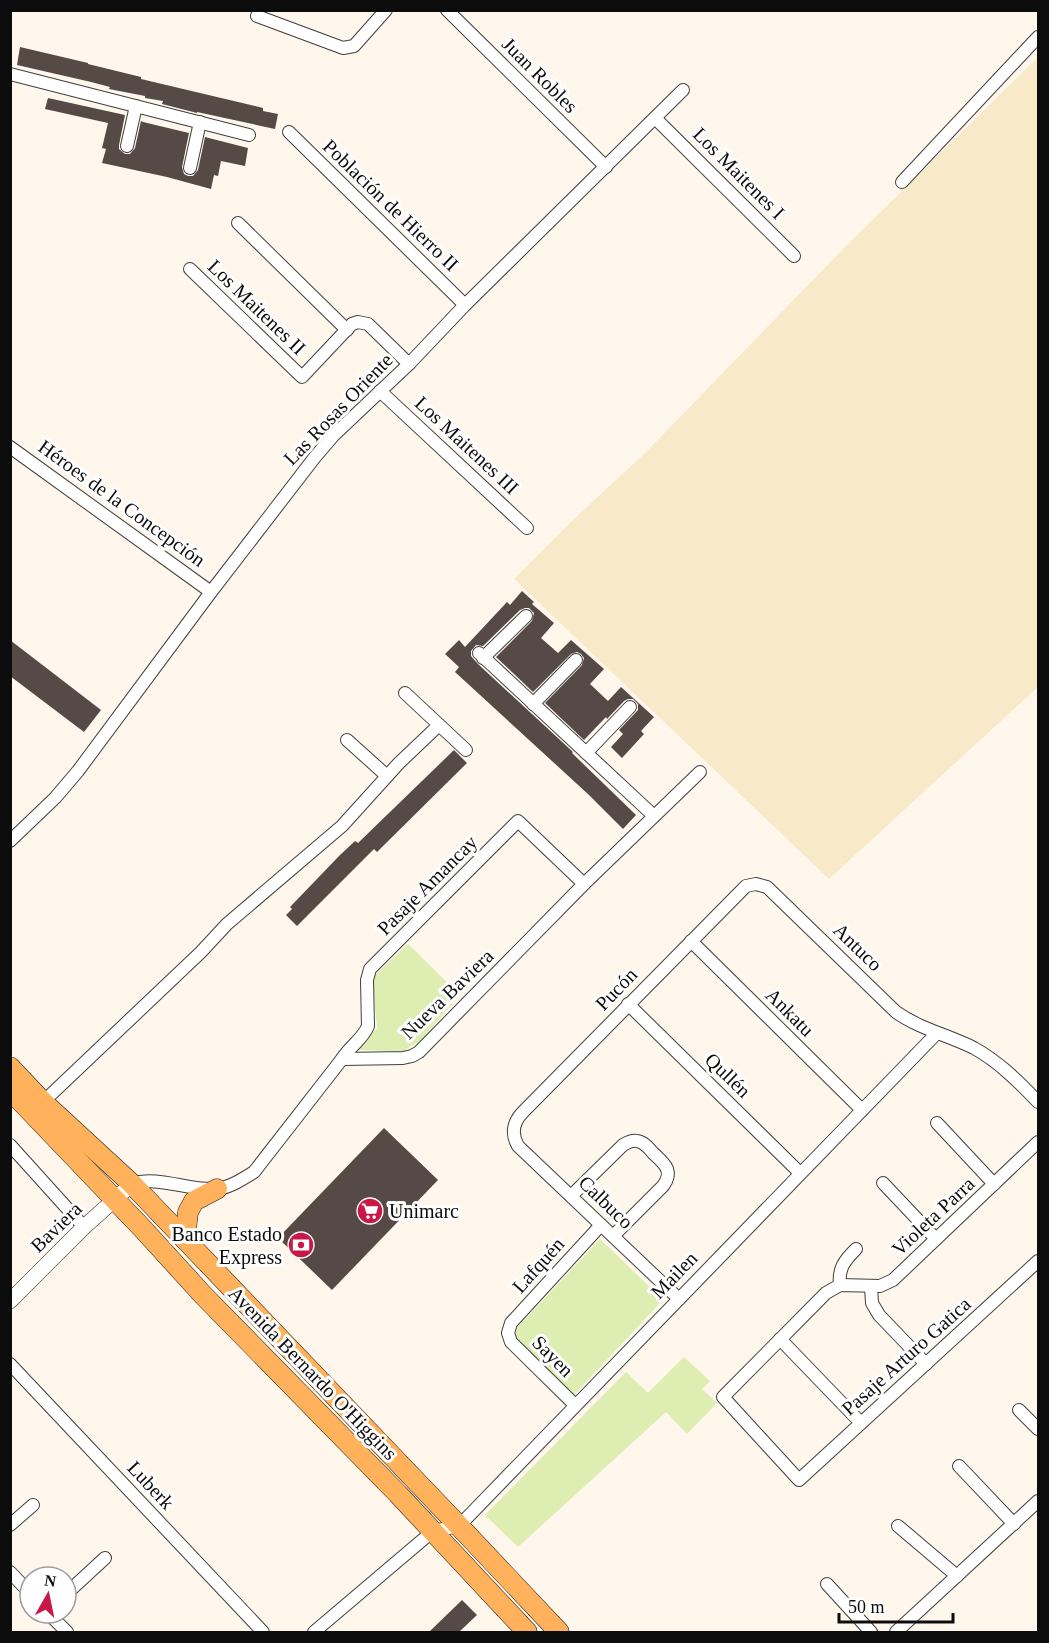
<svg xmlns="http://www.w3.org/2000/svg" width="1049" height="1643" font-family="Georgia,serif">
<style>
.farmland{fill:#f8e9c9}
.green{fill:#deedb1}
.building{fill:#564a47}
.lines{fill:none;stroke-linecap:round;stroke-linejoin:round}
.minor-casing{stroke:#3f3f3f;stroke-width:14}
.tertiary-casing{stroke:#3f3f3f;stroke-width:16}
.primary-casing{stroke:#1d1d1d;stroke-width:21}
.minor{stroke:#fff;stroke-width:12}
.tertiary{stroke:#fff;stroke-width:15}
.primary{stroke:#ffb25b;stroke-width:20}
.labels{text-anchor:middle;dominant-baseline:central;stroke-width:6;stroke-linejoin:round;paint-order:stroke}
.street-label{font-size:20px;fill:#0c0c0c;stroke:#fff}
.poi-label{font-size:20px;fill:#0c0c0c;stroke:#fff;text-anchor:start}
</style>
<rect width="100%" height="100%" fill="#fff7eb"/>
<path class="farmland" d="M1038 57V687L829 879 514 579 573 520 645 453 844 248Z"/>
<g class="green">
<path d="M408 944 460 995 420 1041 403 1051 358 1050 377 1028 373 985 375 975Z"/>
<path d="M600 1239 657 1294 660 1303 574 1395 515 1337 517 1328Z"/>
<path d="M684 1357 710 1381 702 1389 717 1403 687 1434 666 1412 518 1547 485 1515 626 1372 648 1393Z"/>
</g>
<g class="building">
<path d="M20 47 88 63V64L141 77V79L263 108V111L278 114 275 129 197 112V113L162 104 163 101 145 98V96L109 89 110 87 91 82 17 65Z"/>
<path d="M48 98 125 115 119 145V149L125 154H130L135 148 141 121 143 122 189 133 182 167 184 174 188 176H193L198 170 205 137 248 148 245 166 221 161 218 176 214 175 211 189 167 177 102 163 106 149 102 148 108 123 45 109Z"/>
<path d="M522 591 534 602 532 604 554 623 541 638 558 653 571 640 604 669 590 684 608 701 621 687 654 717 641 731 644 734 622 758 611 747 623 734 619 730 638 710V704L633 699H628L624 701 607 719 606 717 584 740 545 703 582 665 584 658 581 654 577 652 571 654 533 692 496 657 532 621 534 613 529 608H525L520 610 483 646 476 645 471 651V656L478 664 573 752 572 753 636 815 623 829 589 795 455 672 459 667 445 654 459 640 465 647 507 602 510 605Z"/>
<path d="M10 640 101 710 84 732 10 676Z"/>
<path d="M454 750 467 763 377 852 374 849 297 926 286 915 292 909 290 907 340 855 355 841 358 843Z"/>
<path d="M384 1128 438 1180 332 1290 278 1238Z"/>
<path d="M462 1600 477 1615 459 1632H429Z"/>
</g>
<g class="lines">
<defs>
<g id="minor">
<path d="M447 10 606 167"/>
<path d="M257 16 343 48 354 46 386 10"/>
<path d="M10 74 249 135"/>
<path d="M655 118 794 256"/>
<path d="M289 132 465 305"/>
<path d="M127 146 136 106"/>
<path d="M190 168 200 122"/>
<path d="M902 182 1038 37"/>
<path d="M238 223 347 330"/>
<path d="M190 269 302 377 352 324 358 322 368 324 409 364"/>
<path d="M380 391 527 528"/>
<path d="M10 447 211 592"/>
<path d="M479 653 654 816"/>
<path d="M483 658 526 616"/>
<path d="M405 693 466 750"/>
<path d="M533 704 576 660"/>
<path d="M347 740 387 776"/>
<path d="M586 753 630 707"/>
<path d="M10 841 55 798 78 771 211 592 315 457 333 436 409 364 465 305 683 90"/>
<path d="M691 941 862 1110"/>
<path d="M628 1004 800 1173"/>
<path d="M342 1059C349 1047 363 1039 368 1026L367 980 370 969 518 821 584 884"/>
<path d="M43 1102 201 952 227 924 342 826 399 763 439 725"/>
<path d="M937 1123 994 1184"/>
<path d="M1038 1142 893 1280 880 1286 840 1285 826 1293 723 1397 799 1480 1038 1261"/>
<path d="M10 1145 84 1227"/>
<path d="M883 1183 936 1239"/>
<path d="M132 1184C158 1175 188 1191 216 1189 229 1188 243 1179 254 1172L342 1059 403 1058 412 1056 419 1052 584 884 700 772"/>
<path d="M571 1196 623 1145C628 1142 632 1140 637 1141 644 1142 649 1148 653 1153 665 1164 674 1171 663 1186L613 1236"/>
<path d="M840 1285C838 1268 845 1260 856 1249"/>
<path d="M871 1287 872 1303 879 1315 926 1364"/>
<path d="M679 1299 518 1146C511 1134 513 1122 523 1112L746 886 756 884 767 887 896 1012C920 1029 948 1035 974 1048 999 1062 1018 1081 1038 1102"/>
<path d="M780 1339 861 1423"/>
<path d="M10 1364 263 1632"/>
<path d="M575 1405 511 1342 508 1333 511 1323 601 1225"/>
<path d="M1019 1410 1038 1429"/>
<path d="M959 1466 1014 1524"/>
<path d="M10 1525 33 1505"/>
<path d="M898 1526 957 1576"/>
<path d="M10 1572 30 1593"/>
<path d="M827 1584 871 1632"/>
<path d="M66 1594 105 1558"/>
<path d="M48 1613 67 1632"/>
<path d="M314 1632 433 1531 459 1526 937 1033"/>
<path d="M896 1632 1038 1501"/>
</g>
<path id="tertiary" d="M10 1301 84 1227 132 1184"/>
<g id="primary">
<path d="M10 1067 43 1102 132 1184 459 1526 559 1632"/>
<path d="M10 1090 142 1228 203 1295 398 1494 527 1632"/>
<path d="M185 1239 188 1212 194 1201 217 1189"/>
</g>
</defs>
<use href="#minor" class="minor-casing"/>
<use href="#tertiary" class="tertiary-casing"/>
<use href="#primary" class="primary-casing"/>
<use href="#minor" class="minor"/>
<use href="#tertiary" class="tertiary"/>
<use href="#primary" class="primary"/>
</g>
<defs>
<symbol id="supermarket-disc" viewBox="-11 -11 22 22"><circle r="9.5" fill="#c91748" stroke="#fff"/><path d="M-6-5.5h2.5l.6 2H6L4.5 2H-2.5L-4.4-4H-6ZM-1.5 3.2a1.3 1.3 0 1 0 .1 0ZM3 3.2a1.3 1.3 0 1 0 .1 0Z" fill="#fff"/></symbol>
<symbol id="bank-disc" viewBox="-11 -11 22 22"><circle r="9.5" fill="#c91748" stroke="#fff"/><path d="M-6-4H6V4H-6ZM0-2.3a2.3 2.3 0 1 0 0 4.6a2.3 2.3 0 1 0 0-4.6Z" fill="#fff"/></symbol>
</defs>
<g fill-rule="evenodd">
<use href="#supermarket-disc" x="355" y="1196" width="30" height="30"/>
<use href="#bank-disc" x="286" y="1230" width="30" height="30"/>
</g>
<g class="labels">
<g class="street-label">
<text transform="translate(540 75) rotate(45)">Juan Robles</text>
<text transform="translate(739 173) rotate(45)">Los Maitenes I</text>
<text transform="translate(391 205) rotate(44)">Población de Hierro II</text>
<text transform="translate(257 307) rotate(44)">Los Maitenes II</text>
<text transform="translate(338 409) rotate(-46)">Las Rosas Oriente</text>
<text transform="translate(467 445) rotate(43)">Los Maitenes III</text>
<text transform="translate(122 503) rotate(36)">Héroes de la Concepción</text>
<text transform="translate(427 885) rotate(-45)">Pasaje Amancay</text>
<text transform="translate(858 947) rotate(44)">Antuco</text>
<text transform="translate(616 989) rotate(-46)">Pucón</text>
<text transform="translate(447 994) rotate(-44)">Nueva Baviera</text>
<text transform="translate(790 1012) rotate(45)">Ankatu</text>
<text transform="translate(728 1075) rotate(44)">Qullén</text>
<text transform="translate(606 1202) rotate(44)">Calbuco</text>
<text transform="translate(933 1216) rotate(-43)">Violeta Parra</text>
<text transform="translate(56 1227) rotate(-44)">Baviera</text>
<text transform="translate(538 1265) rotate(-48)">Lafquén</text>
<text transform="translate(674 1275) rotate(-46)">Mailen</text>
<text transform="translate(553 1356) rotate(45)">Sayen</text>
<text transform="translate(906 1356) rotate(-42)">Pasaje Arturo Gatica</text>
<text transform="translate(313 1373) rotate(46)">Avenida Bernardo O'Higgins</text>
<text transform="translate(151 1485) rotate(47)">Luberk</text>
</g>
<g class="poi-label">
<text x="389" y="1211">Unimarc</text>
<text x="282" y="1234" text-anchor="end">Banco Estado<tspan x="282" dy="23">Express</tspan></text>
</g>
</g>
<rect width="1049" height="1643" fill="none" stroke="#0c0c0c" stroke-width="24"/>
<g transform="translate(48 1595) rotate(9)"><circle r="28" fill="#ffffff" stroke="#9e9e9e" stroke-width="1.5"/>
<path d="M0-4.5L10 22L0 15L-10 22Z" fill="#c91748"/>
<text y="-9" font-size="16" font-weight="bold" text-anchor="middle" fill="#0c0c0c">N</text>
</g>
<path d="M839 1613v9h114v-9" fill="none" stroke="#0c0c0c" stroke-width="3"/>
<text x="848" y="1613" font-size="18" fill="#0c0c0c" stroke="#ffffff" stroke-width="4.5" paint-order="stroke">50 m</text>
</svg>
